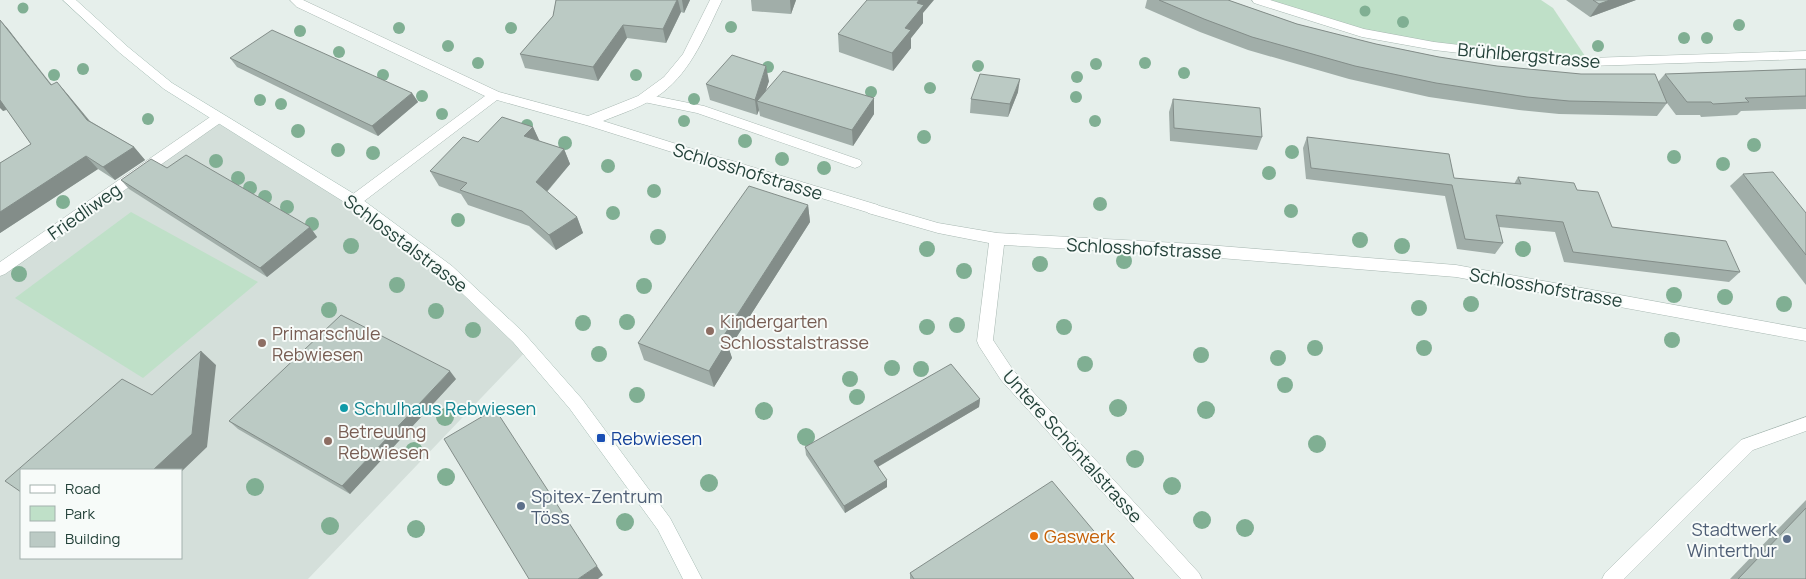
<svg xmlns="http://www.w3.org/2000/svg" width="1806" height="579" font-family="Manrope,sans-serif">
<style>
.built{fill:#d4dfda;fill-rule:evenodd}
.green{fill:#bfe0c8}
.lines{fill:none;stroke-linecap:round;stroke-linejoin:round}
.lane-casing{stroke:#a8b8b2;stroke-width:1}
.street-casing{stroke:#a8b8b2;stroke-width:1}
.secondary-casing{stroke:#a4bbb3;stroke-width:1}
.lane{fill:#fff;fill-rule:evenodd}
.street{fill:#fff;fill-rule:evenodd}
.secondary{fill:#fff;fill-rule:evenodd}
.tree{fill:#80af93}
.wall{fill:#a1aea9}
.shaded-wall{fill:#838d89}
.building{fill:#bbcac4;stroke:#838d89}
.education-dot{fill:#8d6e63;stroke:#f7fbf9;stroke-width:2}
.culture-dot{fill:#0f9aa8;stroke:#f7fbf9;stroke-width:2}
.transit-dot{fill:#1a4fb4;stroke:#f7fbf9;stroke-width:2}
.service-dot{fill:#5c6f8a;stroke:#f7fbf9;stroke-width:2}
.food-dot{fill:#e8710a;stroke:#f7fbf9;stroke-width:2}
.labels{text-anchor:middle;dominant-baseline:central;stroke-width:4;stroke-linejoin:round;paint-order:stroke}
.street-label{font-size:18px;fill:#24423a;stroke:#f7fbf9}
.education-label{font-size:18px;fill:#785e54;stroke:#f7fbf9;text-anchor:start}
.culture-label{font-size:18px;fill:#0d838f;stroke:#f7fbf9;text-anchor:start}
.transit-label{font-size:18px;fill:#164399;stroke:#f7fbf9;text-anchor:start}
.service-label{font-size:18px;fill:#4e5e75;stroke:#f7fbf9;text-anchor:start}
.food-label{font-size:18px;fill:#c56008;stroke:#f7fbf9;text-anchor:start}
</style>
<rect width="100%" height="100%" fill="#e6efeb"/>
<path class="built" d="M218 118 447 270 528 349 308 579H0V270ZM21 470H181V558H21Z"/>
<g class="green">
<path d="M1264 0H1541L1553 8 1589 62 1362 33Z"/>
<path d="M131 212 258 282 143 378 15 298Z"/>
</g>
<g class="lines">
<defs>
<g id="lane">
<path d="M644 94 704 106 860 160 862 163 860 166 855 168 697 113 639 101 638 98Z"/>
<path d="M729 160 878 205 880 209 878 213 873 214 724 168 722 165 724 162Z"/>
<path d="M1806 417V431L1753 450 1624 579H1602L1605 573 1741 440Z"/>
</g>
<g id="street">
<path d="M290 0H303L499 92 588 116 638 96 664 77 683 54 710 0H722C706 33 692 70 662 93 645 106 623 113 603 121L734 162 736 165 734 168 729 170 586 125 497 100 359 205 354 206 349 205 347 201 349 197 485 96 297 7Z"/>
<path d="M1252 0H1270L1364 29 1434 42 1544 55 1589 58 1806 51V59L1589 66 1544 63 1434 50 1362 37 1254 3Z"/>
<path d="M218 113 223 115 225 118 223 121 5 274 0 276V262L213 115Z"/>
<path d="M873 204 938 223 997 233 1195 244 1456 265 1806 329V341L1456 277 1195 256 1004 245 993 340 1013 370 1199 573 1202 579H1181L1001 380 979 346 977 341 989 243 938 233 868 213 866 209 868 205Z"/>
</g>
<path id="secondary" d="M63 0H76L128 47 172 83 359 197 452 266 523 332 582 399 670 518 702 579H683L658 530 570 409 513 342 442 274 349 205 164 89 120 53Z"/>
</defs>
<use href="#lane" class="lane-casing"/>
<use href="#street" class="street-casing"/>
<use href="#secondary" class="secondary-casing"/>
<use href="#lane" class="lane"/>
<use href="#street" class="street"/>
<use href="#secondary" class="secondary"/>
</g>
<g class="tree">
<circle cx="23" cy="8" r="5.5"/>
<circle cx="1365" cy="11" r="5.5"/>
<circle cx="1403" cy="22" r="6"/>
<circle cx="1739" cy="25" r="6"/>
<circle cx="731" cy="27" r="6"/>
<circle cx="399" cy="28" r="6"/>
<circle cx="511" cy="28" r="6"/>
<circle cx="300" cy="31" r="6"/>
<circle cx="1684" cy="38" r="6"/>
<circle cx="1707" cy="38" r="6"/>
<circle cx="448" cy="46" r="6"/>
<circle cx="1598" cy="46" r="6"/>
<circle cx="339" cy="52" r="6"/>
<circle cx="478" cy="63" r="6"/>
<circle cx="1145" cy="63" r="6"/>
<circle cx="1096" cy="64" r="6"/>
<circle cx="978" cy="66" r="6"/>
<circle cx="768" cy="67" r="6"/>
<circle cx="83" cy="69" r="6"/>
<circle cx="1184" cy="73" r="6"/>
<circle cx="54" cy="75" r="6"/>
<circle cx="383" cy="75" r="6"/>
<circle cx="636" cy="75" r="6"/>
<circle cx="1077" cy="77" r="6"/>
<circle cx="930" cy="88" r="6"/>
<circle cx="871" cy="92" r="6"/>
<circle cx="422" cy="96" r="6"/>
<circle cx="1076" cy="97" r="6"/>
<circle cx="694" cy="99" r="6"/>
<circle cx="260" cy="100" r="6"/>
<circle cx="281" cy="104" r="6"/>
<circle cx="442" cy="114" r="6"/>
<circle cx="148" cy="119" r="6"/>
<circle cx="684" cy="121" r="6"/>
<circle cx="1095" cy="121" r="6"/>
<circle cx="527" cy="125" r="6"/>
<circle cx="298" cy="131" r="7"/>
<circle cx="924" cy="137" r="7"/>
<circle cx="745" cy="141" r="7"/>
<circle cx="565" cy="143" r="7"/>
<circle cx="1754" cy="145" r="7"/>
<circle cx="338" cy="150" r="7"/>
<circle cx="1292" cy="152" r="7"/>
<circle cx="373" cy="153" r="7"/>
<circle cx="1674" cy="157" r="7"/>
<circle cx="782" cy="159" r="7"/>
<circle cx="216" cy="161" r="7"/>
<circle cx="1723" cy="164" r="7"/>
<circle cx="608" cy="166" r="7"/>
<circle cx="824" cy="168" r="7"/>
<circle cx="1269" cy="173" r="7"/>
<circle cx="238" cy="178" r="7"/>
<circle cx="250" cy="188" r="7"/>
<circle cx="654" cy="191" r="7"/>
<circle cx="265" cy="197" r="7"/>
<circle cx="63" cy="202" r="7"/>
<circle cx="1100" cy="204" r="7"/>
<circle cx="287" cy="207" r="7"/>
<circle cx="1291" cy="211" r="7"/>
<circle cx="613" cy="213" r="7"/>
<circle cx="458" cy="220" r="7"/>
<circle cx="312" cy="224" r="7"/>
<circle cx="658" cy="237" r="8"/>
<circle cx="1360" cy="240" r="8"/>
<circle cx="351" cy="246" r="8"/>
<circle cx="1402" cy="246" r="8"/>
<circle cx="927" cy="249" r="8"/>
<circle cx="1523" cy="249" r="8"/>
<circle cx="1124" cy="261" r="8"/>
<circle cx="1040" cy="264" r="8"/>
<circle cx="964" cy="271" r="8"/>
<circle cx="19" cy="274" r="8"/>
<circle cx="397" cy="285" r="8"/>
<circle cx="644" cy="286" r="8"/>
<circle cx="1674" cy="295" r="8"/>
<circle cx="1725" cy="297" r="8"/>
<circle cx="1471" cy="304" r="8"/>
<circle cx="1784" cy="304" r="8"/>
<circle cx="1419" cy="308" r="8"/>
<circle cx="329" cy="310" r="8"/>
<circle cx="436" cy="311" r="8"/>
<circle cx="627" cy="322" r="8"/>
<circle cx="583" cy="323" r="8"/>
<circle cx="957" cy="325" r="8"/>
<circle cx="927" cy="327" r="8"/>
<circle cx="1064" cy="327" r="8"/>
<circle cx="473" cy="330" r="8"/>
<circle cx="1672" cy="340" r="8"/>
<circle cx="1315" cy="348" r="8"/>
<circle cx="1424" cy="348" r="8"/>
<circle cx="599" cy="354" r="8"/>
<circle cx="1201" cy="355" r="8"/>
<circle cx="1278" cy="358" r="8"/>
<circle cx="1085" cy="364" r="8"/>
<circle cx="892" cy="368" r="8"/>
<circle cx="921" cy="369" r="8"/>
<circle cx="850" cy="379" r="8"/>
<circle cx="1285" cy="385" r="8"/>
<circle cx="637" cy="395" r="8"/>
<circle cx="857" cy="397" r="8"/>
<circle cx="1118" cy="408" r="9"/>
<circle cx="1206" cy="410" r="9"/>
<circle cx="764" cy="411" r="9"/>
<circle cx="445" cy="417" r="9"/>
<circle cx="806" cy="437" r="9"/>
<circle cx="1317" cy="444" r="9"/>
<circle cx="414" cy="451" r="9"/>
<circle cx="1135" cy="459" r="9"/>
<circle cx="446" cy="477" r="9"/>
<circle cx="709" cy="483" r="9"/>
<circle cx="1172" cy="486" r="9"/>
<circle cx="255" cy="487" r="9"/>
<circle cx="1202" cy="520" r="9"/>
<circle cx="625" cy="522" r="9"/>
<circle cx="330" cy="526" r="9"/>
<circle cx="1245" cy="528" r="9"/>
<circle cx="416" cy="529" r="9"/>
</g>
<g class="wall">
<path d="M556 0H690L684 13 681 12 666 43 627 38 598 81 525 68 520 54 553 16Z"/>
<path d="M751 0H796L791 14 752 11Z"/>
<path d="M1147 0H1228L1297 24 1376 44 1439 57 1497 66 1658 82 1665 74 1806 69V109L1741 111 1737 115 1701 117 1700 115H1676L1667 103 1657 116 1559 114 1519 110 1429 97 1349 79 1248 50 1200 32 1145 8Z"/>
<path d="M1566 0H1636L1590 17Z"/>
<path d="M923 13V23L911 38V48L893 71 839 52 838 34Z"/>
<path d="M0 20 8 29 52 85 57 82 90 121 134 147 145 160 115 180 98 169 0 233V163L31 144 7 110 3 111Z"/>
<path d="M230 58 412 93 418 102 378 136 237 67Z"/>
<path d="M769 81 765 92 874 98V114L853 146 760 116 759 110 757 115 710 100 706 84Z"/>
<path d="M1018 92 1008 117 970 113 971 99Z"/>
<path d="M1173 99 1262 137 1257 150 1170 141 1169 112Z"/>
<path d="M533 127 539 141 564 149 570 164 547 192 577 217 583 233 556 250 529 226 468 205 461 194 439 186 430 171 478 142Z"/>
<path d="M1307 137 1454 178 1514 184 1518 177 1577 190 1612 227 1740 272 1729 282 1564 262 1555 232 1499 227 1503 243 1495 254 1457 249 1445 196 1306 179 1303 148Z"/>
<path d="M167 168 310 227 317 237 267 277 129 189 121 180Z"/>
<path d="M1743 174 1806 213V285L1730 186Z"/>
<path d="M808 205 810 222 729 349 732 358 714 387 644 360 638 343Z"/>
<path d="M456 379 350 494 238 429 229 421Z"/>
<path d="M980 399 979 407 878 467 887 480V487L845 513 806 455 805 447Z"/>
<path d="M1806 500V579H1730Z"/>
<path d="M910 573 1134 579H910Z"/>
</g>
<g class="shaded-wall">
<path d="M677 0H678L681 12 666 43 663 29Z"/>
<path d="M682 0H690L684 13Z"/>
<path d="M790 0H796L791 14Z"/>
<path d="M919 0H934L923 13V23L911 38V48L893 71 892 53 917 3Z"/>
<path d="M1610 0H1636L1590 17 1599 4Z"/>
<path d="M0 20 8 29 51 85 40 71Z"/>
<path d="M623 25 627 38 598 81 593 67Z"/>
<path d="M766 66 769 81 762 102 757 101 759 110 757 115 755 100Z"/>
<path d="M1020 79 1018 92 1008 117 1010 104Z"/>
<path d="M57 82 69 96 99 133 87 120Z"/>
<path d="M412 93 418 102 378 136 372 126Z"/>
<path d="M874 98V114L853 146 852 130Z"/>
<path d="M0 99 9 108 3 111 0 108Z"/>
<path d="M533 127 540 142 524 136Z"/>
<path d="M134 147 145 160 115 180 103 167Z"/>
<path d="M564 149 570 164 542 197 536 182Z"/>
<path d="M86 156 98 169 0 233V212Z"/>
<path d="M808 205 810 222 729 349 732 358 714 387 709 371 721 340Z"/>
<path d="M577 217 583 233 556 250 549 235Z"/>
<path d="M310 227 317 237 267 277 260 268Z"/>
<path d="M201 351 216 365 207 447 181 472V470H153Z"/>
<path d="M450 371 456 379 350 494 342 486Z"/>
<path d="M980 399 979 407 874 469V461Z"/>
<path d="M887 480V487L845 513 844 506Z"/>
<path d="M597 566 603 575 598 579H578Z"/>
</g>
<g class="building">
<path d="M556 0H677L663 29 623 25 593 67 520 54 553 16Z"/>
<path d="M867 0H919L917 3 924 5 905 28 911 30 892 53 838 34Z"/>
<path d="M1159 0H1228L1297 24 1376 44 1439 57 1497 66 1581 74H1655L1667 103 1569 101 1527 97 1436 83 1355 66 1252 37 1204 19Z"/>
<path d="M1593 0H1610L1599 4Z"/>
<path d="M0 20 40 71 51 85 57 82 87 120 134 147 103 167 86 156 0 212V163L31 144 0 100Z"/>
<path d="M272 30 412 93 372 126 230 58Z"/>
<path d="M732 55 766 66 755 100 706 84Z"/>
<path d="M1806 69V96L1745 98 1749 102 1713 104 1711 102H1687L1665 74Z"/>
<path d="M783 71 874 98 852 130 757 101Z"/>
<path d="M980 74 1020 79 1010 104 971 99Z"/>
<path d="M1173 99 1260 108 1262 137 1174 128Z"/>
<path d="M502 117 533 127 524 136 564 149 536 182 577 217 549 235 522 211 460 190 467 183 430 171 463 137 478 142Z"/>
<path d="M1307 137 1449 154 1454 178 1521 184 1518 177 1574 183 1577 190 1598 192 1612 227 1726 241 1740 272 1573 252 1563 222 1496 215 1503 243 1465 239 1452 185 1311 168Z"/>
<path d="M186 155 310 227 260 268 121 180 151 159 167 168Z"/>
<path d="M1773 172 1806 213V255L1743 174Z"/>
<path d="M749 186 808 205 721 340 727 342 709 371 638 343Z"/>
<path d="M341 315 450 371 342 486 229 421Z"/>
<path d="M201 351 192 434 153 470H21V492L5 481 122 379 152 395Z"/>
<path d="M951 364 980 399 874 461 887 480 844 506 805 447Z"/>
<path d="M495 409 597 566 578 579H529L444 439Z"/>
<path d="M1052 481 1134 579H914L910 573Z"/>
<path d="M1806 508V579H1738Z"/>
</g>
<g class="education-dot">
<circle cx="710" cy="331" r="5"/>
<circle cx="262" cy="343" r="5"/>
<circle cx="328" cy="441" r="5"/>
</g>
<circle class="culture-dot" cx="344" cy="408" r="5"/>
<rect class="transit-dot" x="596" y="433" width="10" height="10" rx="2.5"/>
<g class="service-dot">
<circle cx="521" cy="506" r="5"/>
<circle cx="1787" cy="539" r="5"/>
</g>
<circle class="food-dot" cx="1034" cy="536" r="5"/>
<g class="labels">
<g class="street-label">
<text transform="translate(1529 55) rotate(5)">Brühlbergstrasse</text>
<text transform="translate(748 171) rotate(17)">Schlosshofstrasse</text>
<text transform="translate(84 211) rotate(-35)">Friedliweg</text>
<text transform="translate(406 243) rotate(37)">Schlosstalstrasse</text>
<text transform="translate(1144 248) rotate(3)">Schlosshofstrasse</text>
<text transform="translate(1546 287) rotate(10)">Schlosshofstrasse</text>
<text transform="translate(1073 446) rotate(48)">Untere Schöntalstrasse</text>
</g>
<g class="education-label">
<text x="720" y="321">Kindergarten<tspan x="720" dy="21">Schlosstalstrasse</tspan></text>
<text x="272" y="333">Primarschule<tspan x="272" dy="21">Rebwiesen</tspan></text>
<text x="338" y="431">Betreuung<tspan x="338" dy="21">Rebwiesen</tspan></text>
</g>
<g class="culture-label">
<text x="354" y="408">Schulhaus Rebwiesen</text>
</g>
<g class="transit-label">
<text x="611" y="438">Rebwiesen</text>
</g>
<g class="service-label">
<text x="531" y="496">Spitex-Zentrum<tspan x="531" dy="21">Töss</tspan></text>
<text x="1777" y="529" text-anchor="end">Stadtwerk<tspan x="1777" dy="21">Winterthur</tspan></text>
</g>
<g class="food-label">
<text x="1044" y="536">Gaswerk</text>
</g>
</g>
<rect x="20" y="469" width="162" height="90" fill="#f7fbf9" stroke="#a3b1ad"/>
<rect x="30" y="485" width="25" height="8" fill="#ffffff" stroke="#a3b1ad"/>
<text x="65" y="494" font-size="15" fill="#24423a">Road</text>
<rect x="30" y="506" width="25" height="15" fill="#bfe0c8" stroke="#a3b1ad"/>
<text x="65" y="519" font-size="15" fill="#24423a">Park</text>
<rect x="30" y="532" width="25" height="15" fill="#bbcac4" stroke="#a3b1ad"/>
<text x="65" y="544" font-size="15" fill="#24423a">Building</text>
</svg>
